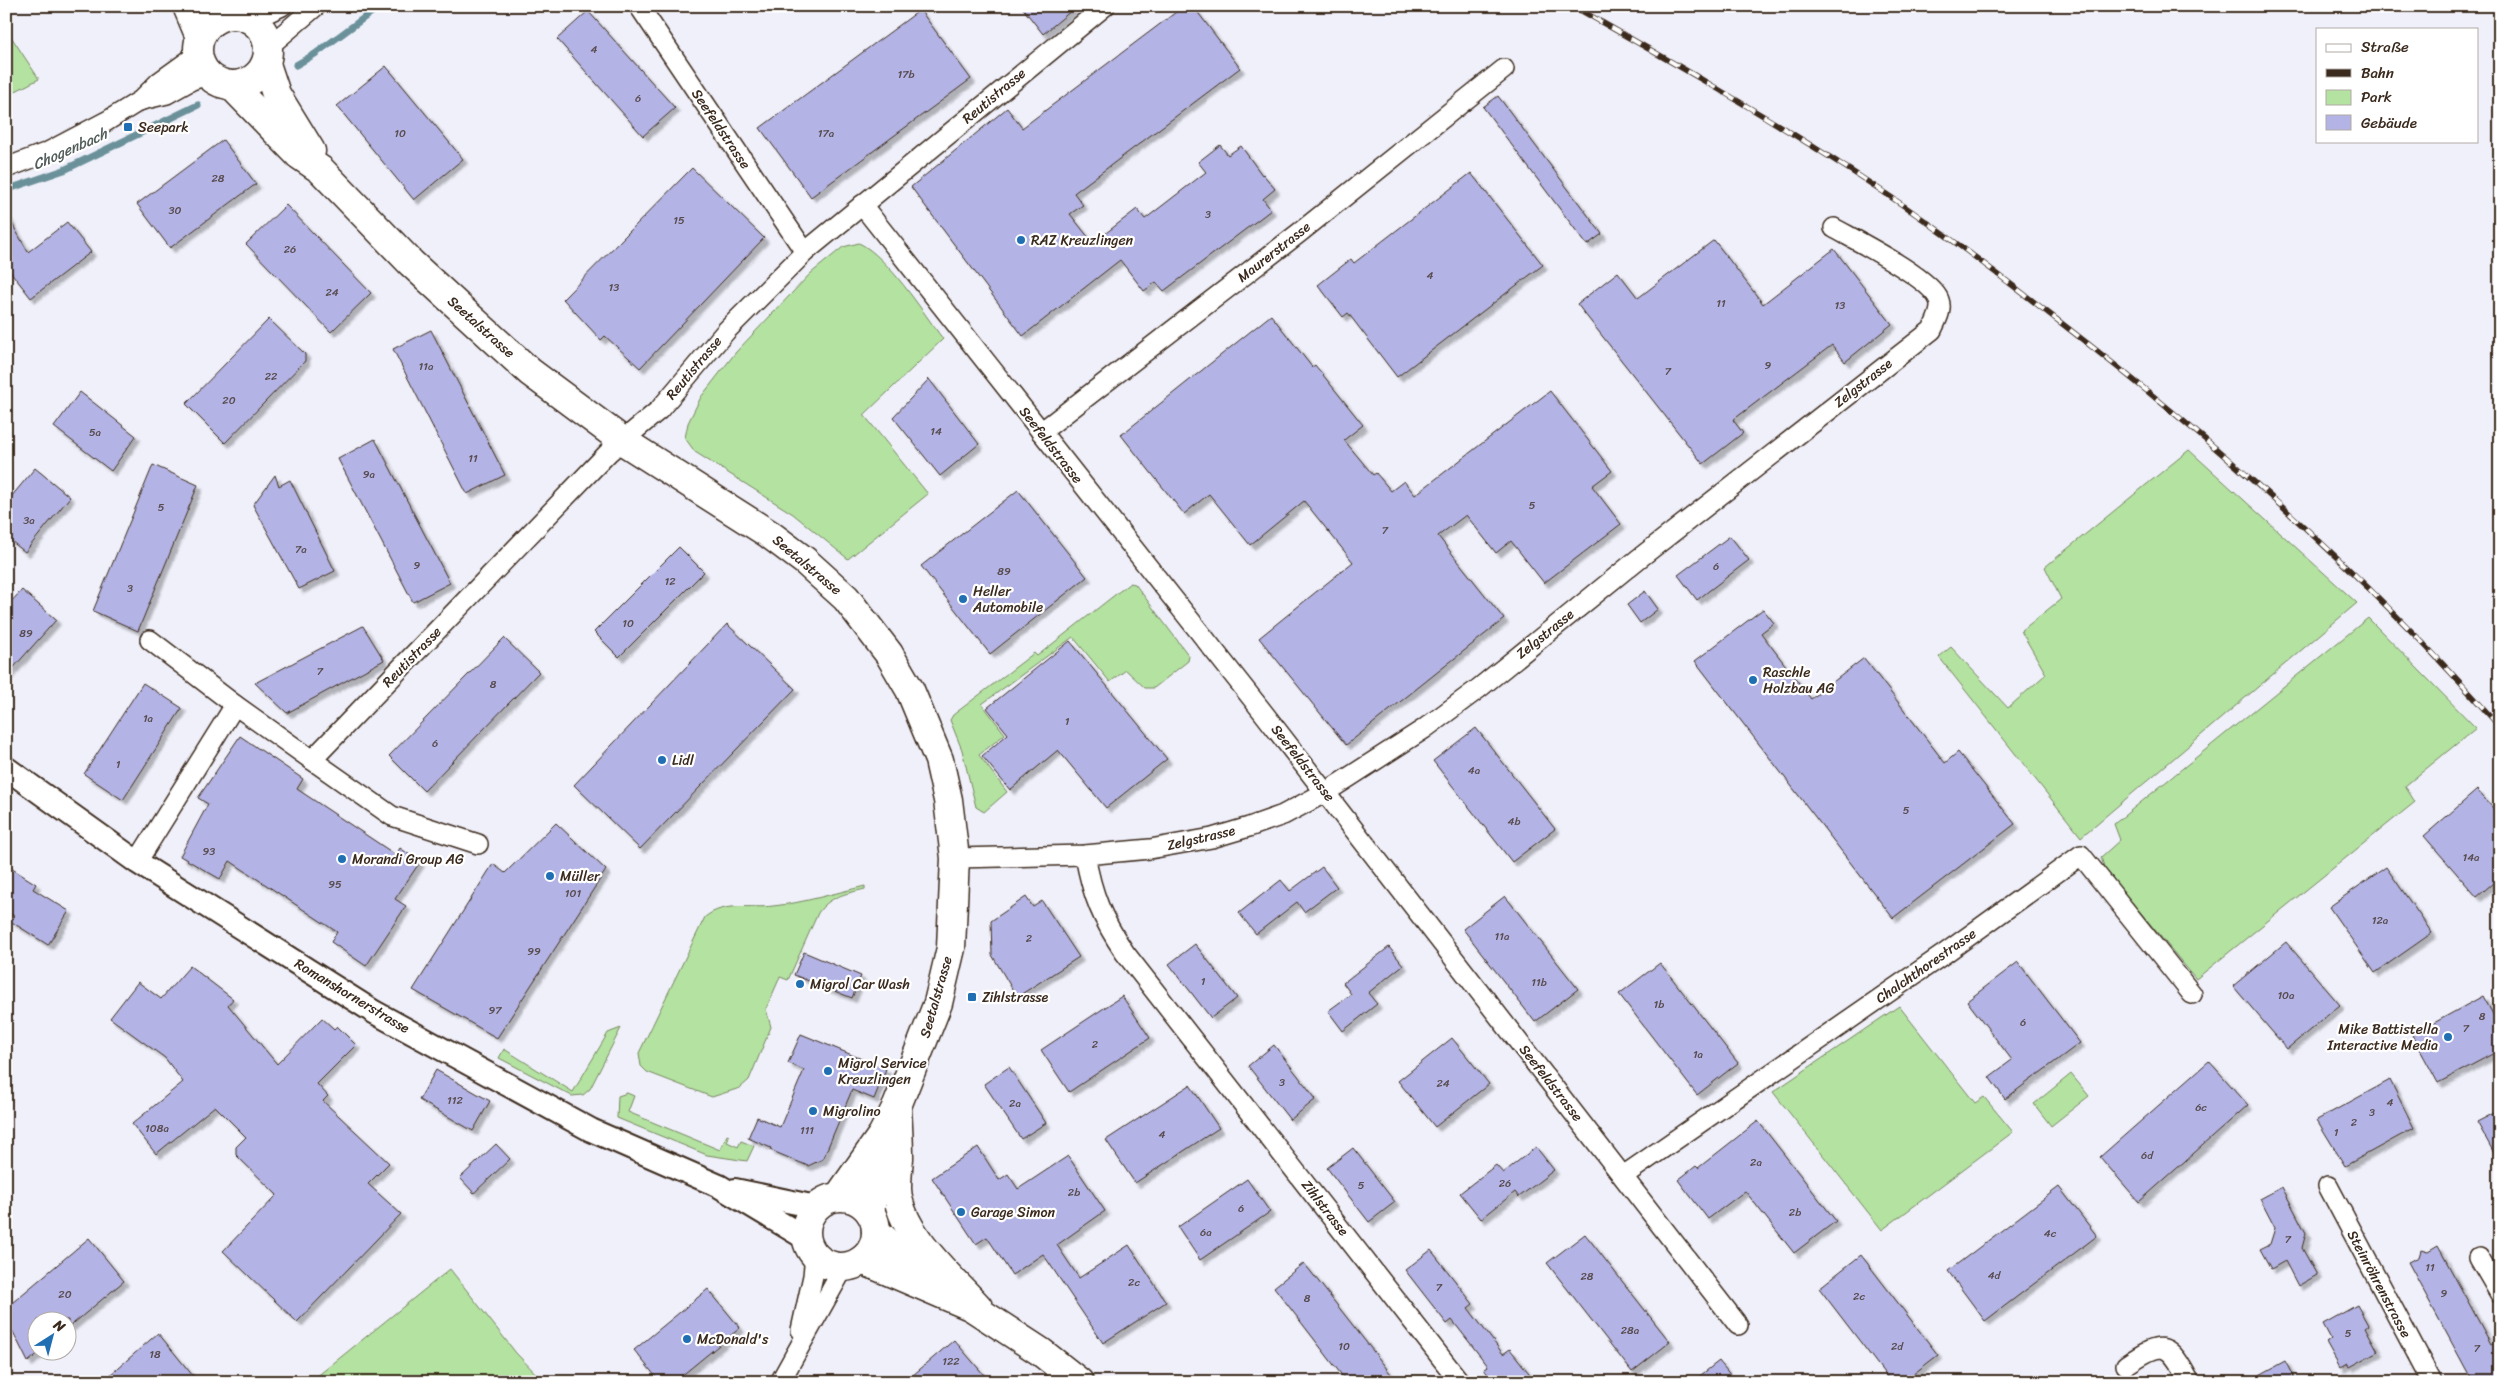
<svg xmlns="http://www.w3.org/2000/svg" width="2506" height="1388" font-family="Sriracha,sans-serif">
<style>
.green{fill:#b3e2a1;stroke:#778660}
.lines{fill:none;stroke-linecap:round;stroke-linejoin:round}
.stream{stroke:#6b919a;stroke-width:7}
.building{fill:#b3b4e5;stroke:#3b2a1e;filter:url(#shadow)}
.minor-casing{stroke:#3b2a1e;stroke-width:22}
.tertiary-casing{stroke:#3b2a1e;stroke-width:26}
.primary-casing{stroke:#3b2a1e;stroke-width:31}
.minor{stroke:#fff;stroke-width:19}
.tertiary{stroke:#fff;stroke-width:22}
.primary{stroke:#fff;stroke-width:28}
.rail-casing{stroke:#3b2a1e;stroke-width:5.5}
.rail{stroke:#fff;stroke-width:4;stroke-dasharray:11;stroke-linecap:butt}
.poi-dot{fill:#1f6fb2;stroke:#fff;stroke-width:2}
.labels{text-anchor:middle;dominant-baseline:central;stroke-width:4.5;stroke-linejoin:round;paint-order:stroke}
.number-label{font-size:11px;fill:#594c50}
.street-label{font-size:14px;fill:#3b2a1e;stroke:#fff}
.poi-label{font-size:14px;fill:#3b2a1e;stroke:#fff;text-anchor:start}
.water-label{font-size:15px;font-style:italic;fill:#535d5c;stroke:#fff}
</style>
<defs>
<filter id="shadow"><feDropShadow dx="4.5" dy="4.5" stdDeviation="1" flood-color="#0004"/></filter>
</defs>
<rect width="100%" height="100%" fill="#f0f0fa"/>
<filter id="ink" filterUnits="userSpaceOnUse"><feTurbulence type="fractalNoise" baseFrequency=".02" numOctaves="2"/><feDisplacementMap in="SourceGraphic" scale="10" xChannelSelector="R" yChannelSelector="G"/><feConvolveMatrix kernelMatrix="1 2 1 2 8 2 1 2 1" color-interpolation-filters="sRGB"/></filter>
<g filter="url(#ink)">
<g class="green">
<path d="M6 29 39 79 6 96Z"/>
<path d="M859 243C888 257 922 311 943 339L864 415 928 494 848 559 793 514 695 452 685 438 688 423 701 397 736 352 810 274 843 247Z"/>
<path d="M2189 450 2357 603 2081 837 1939 657 1951 647 2008 708 2046 674 2021 631 2061 599 2045 567Z"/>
<path d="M1130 583 1135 584 1189 656 1188 661 1154 688H1145L1126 670 1110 682 1073 637 982 704 1005 734 979 755 1007 792 984 812 976 807 962 750 950 720 953 715 1034 653 1037 656Z"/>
<path d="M2368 618 2476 728 2405 786 2415 802 2196 979 2105 870 2101 857 2120 840 2114 824Z"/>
<path d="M865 886V889C845 894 830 896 818 913L788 980 780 977 766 1009 771 1027 749 1080 740 1088 712 1097 647 1072 641 1066 639 1053 705 917C725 901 750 909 773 906 803 903 835 893 865 886Z"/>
<path d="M1899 1006 1975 1103 1984 1097 2013 1132 1882 1230 1773 1092Z"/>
<path d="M621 1028 590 1089 583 1095 572 1096 499 1058 504 1049 573 1092 608 1033Z"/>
<path d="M2071 1074 2089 1096 2051 1126 2034 1104Z"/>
<path d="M627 1093 634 1096 628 1112 720 1150 727 1135 729 1136 727 1142 738 1147 741 1141 754 1146 747 1161 707 1155 617 1118 618 1096Z"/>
<path d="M450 1269 516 1353 544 1382H310Z"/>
</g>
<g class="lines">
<g class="stream">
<path d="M296 65 315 54 380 6"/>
<path d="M6 190 64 170 198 105"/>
</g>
</g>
<g class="building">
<path d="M1021 6H1077L1043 34Z"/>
<path d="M1184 6H1193L1240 68 1074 193 1083 205 1070 214 1093 243 1137 209 1145 219 1206 172 1198 162 1220 145 1228 155 1241 146 1262 175 1263 174 1275 189 1263 199 1271 210 1164 291 1156 282 1144 291 1120 260 1023 336 911 187 1007 108 1022 128Z"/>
<path d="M920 10 971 79 811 197 760 128Z"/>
<path d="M588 11 675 108 643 136 557 39Z"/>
<path d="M386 66 463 159 414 200 337 106Z"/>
<path d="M1498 96 1602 234 1587 245 1483 107Z"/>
<path d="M223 140 256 184 170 248 137 204Z"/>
<path d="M692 168 764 238 640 368 605 336 601 340 563 299Z"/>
<path d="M1471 173 1543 265 1397 377 1348 313 1343 317 1318 285 1351 259 1354 263Z"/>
<path d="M286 205 371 293 331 332 246 244Z"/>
<path d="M6 213 28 252 67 222 91 252 31 298 6 266Z"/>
<path d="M1714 240 1763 304 1834 249 1892 324 1845 362 1832 345 1733 420 1743 433 1703 464 1577 304 1618 272 1638 298Z"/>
<path d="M1271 315 1312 367 1315 365 1363 425 1344 440 1373 475 1376 473 1391 491 1404 481 1415 495 1550 391 1612 471 1592 486 1621 524 1544 583 1511 541 1496 553 1466 515 1438 536 1504 619 1346 745 1259 638 1353 562 1304 501 1250 545 1209 494 1184 514 1121 435Z"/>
<path d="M269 319 305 354V361L225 443 186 404Z"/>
<path d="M431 330 505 475 467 494 393 349Z"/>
<path d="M929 379 979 444 940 476 893 417Z"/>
<path d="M80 392 136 436 111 471 54 427Z"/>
<path d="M375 439 450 583 413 602 338 459Z"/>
<path d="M153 465 198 485 138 631 93 611Z"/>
<path d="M35 468 70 497 25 552 6 537V503Z"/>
<path d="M275 475 279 486 290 480 335 571 299 589 253 505Z"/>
<path d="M1018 490 1087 577 990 654 921 566Z"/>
<path d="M1730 536 1749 560 1697 600 1678 575Z"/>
<path d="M679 547 704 572 619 657 594 632Z"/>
<path d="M22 590 56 620 6 676V607Z"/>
<path d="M1645 591 1658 609 1640 623 1627 605Z"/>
<path d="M1763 609 1774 623 1761 633 1811 699 1864 658 1945 763 1958 752 2015 824 1893 918 1695 661Z"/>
<path d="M727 624 795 689 640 849 574 785Z"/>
<path d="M363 626 384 660 287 713 255 683Z"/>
<path d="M504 638 539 672 424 791 389 756Z"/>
<path d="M1070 641 1167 759 1106 808 1058 750 1010 790 982 756 1008 734 987 708Z"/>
<path d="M143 683 182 708 123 800 84 774Z"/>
<path d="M1476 728 1555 829 1512 862 1433 761Z"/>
<path d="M240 736 303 779 297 789 396 855 400 848 420 862 395 899 406 906 366 966 331 942 337 932 230 861 220 879 180 856 208 804 198 798Z"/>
<path d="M2477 790 2500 816V877L2477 897 2424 836Z"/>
<path d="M556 823 606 870 497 1038 413 990 493 864 505 873Z"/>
<path d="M6 865 36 884 33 889 69 911 48 945 10 921 14 916 6 911Z"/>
<path d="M1322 867 1337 887 1304 912 1297 902 1256 934 1239 913 1281 880 1290 891Z"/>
<path d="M2386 867 2432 933 2375 973 2329 907Z"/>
<path d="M1505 896 1578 989 1535 1022 1463 929Z"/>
<path d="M1026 897 1033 907 1042 901 1079 957 1017 997 992 955 991 921Z"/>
<path d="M2286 942 2340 1005 2287 1049 2233 986Z"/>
<path d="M1195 944 1237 998 1211 1018 1169 964Z"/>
<path d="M1389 947 1403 965 1368 993 1377 1004 1343 1031 1328 1011 1351 994 1343 983Z"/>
<path d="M804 952 861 976 852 998 794 975Z"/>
<path d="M2018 962 2080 1043 2005 1099 1989 1077 2012 1060 1967 1001Z"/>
<path d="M1660 963 1738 1063 1697 1095 1619 994Z"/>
<path d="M190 966 233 999 228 1005 277 1064 322 1018 334 1029 337 1026 356 1045 317 1084 328 1096 323 1101 389 1163 368 1184 401 1214 297 1322 223 1251 277 1195 236 1155V1147L246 1137 215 1106 156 1154 132 1124 183 1082 165 1058 110 1018 138 982 161 999Z"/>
<path d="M1122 996 1150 1038 1069 1092 1041 1050Z"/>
<path d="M2483 996 2500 1027V1050L2438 1083 2412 1035Z"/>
<path d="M801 1034 886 1069 874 1099 852 1090 823 1159 808 1166 770 1150 771 1148 748 1138 757 1117 780 1127 804 1070 788 1063Z"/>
<path d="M1452 1038 1489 1084 1435 1127 1398 1081Z"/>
<path d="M1274 1045 1316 1099 1290 1120 1248 1066Z"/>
<path d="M2209 1061 2248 1105 2139 1202 2100 1157Z"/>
<path d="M1009 1067 1046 1123 1021 1139 984 1084Z"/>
<path d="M436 1070 490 1101 473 1131 419 1100Z"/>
<path d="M2390 1080 2414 1128 2345 1166 2317 1120Z"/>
<path d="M1190 1085 1219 1128 1135 1183 1106 1140Z"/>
<path d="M2500 1110V1164L2477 1122Z"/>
<path d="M1758 1121 1836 1221 1794 1253 1745 1191 1708 1219 1678 1180 1696 1166 1698 1168Z"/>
<path d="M496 1144 510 1159 474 1193 460 1178Z"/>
<path d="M978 1147 999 1180 1008 1174 1018 1189 1068 1156 1105 1211 1057 1245 1079 1278 1129 1245 1166 1302 1103 1343 1043 1254 1012 1275 987 1237 976 1244 932 1178Z"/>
<path d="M1536 1147 1554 1170 1519 1197 1515 1192 1481 1219 1460 1193 1496 1165 1503 1173Z"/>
<path d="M1353 1148 1395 1202 1369 1222 1327 1168Z"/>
<path d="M1247 1179 1270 1212 1200 1260 1178 1227Z"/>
<path d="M2059 1187 2097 1236 1985 1321 1948 1271Z"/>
<path d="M2282 1187 2306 1233 2302 1248 2317 1275 2298 1286 2285 1261 2271 1269 2260 1249 2270 1244 2275 1228 2260 1199Z"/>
<path d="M1585 1234 1670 1342 1632 1372 1547 1263Z"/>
<path d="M89 1238 124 1281 68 1328V1320H38V1350H42L28 1362 6 1318V1308Z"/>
<path d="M2438 1246 2491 1344 2500 1339V1382H2473L2408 1262 2419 1257 2421 1250 2428 1252Z"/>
<path d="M1431 1250 1473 1304 1468 1308 1503 1354 1510 1349 1536 1382H1493L1484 1369 1488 1366 1452 1320 1447 1324 1405 1270Z"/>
<path d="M1861 1255 1938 1355 1903 1382H1891L1819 1288Z"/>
<path d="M1304 1263 1377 1356 1397 1382H1347L1274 1287Z"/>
<path d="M708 1289 740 1328 674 1382H660L634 1350Z"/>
<path d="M2357 1305 2368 1325 2365 1327 2378 1351 2349 1367 2347 1364 2340 1368 2326 1343 2331 1339 2323 1324Z"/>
<path d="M158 1333 198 1382H102Z"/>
<path d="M954 1340 990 1382H905Z"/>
<path d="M1719 1361 1736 1382H1692Z"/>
<path d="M2285 1361 2296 1382H2247Z"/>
</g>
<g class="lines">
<defs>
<g id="minor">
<path d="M639 6 805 252"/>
<path d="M252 20 282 6"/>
<path d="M268 47 316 6"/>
<path d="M142 100 167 94 192 80 208 75"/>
<path d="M6 168 48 152 107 121 141 100 159 82 198 54"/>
<path d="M862 205 1262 711 1738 1325"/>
<path d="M1041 432 1299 233 1504 69"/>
<path d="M150 640 235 705"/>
<path d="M312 760 392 816 478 844"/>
<path d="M1085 855C1092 895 1102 919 1125 953L1460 1382"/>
<path d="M955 858 1085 855 1150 849 1212 838 1249 827 1283 815 1326 792 1424 729 1478 689 1637 560 1932 330C1936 321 1943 310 1939 300 1931 278 1857 241 1834 228"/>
<path d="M137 862 235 705 312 760 609 452 659 410 726 331 805 252 1105 6"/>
<path d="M1623 1176 1944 954 2081 855 2192 994"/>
<path d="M2328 1186 2432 1382"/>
<path d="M2479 1258 2500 1294"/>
<path d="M801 1330 813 1276 815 1255"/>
<path d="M2126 1365C2164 1339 2168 1342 2190 1382"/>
<path d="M780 1382 844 1267"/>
</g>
<g id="tertiary">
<path d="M6 768 137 862 374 1012 591 1130 719 1186 807 1239"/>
<path d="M735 1190 816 1207"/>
</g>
<g id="primary">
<path d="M187 6 200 37"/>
<circle cx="233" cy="50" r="35"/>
<path d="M266 64 276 94 311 151"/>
<path d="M231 85 299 155 321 170 411 263 530 372 623 441 769 534 805 561 846 598 889 654 910 690 939 760 948 800 955 858 951 948 938 1003 897 1106 882 1135 839 1196"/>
<path d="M897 1108C898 1125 899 1142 899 1158 898 1168 897 1179 897 1189 899 1233 950 1276 978 1307"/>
<circle cx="841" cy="1232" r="35"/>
<path d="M870 1212 881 1142"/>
<path d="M876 1231 904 1258 935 1280"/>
<path d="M862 1260 972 1307 1041 1352 1079 1382"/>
</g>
</defs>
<use href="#minor" class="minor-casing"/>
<use href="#tertiary" class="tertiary-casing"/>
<use href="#primary" class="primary-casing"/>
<use href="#minor" class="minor"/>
<use href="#tertiary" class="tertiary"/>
<use href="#primary" class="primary"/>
<defs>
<path id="rail" d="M1573 6C1667 59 1762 113 1853 172 1925 218 1993 270 2060 322 2217 443 2369 577 2500 727"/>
</defs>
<use href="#rail" class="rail-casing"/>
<use href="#rail" class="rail"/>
</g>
</g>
<g class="poi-dot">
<rect x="123" y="122" width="10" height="10" rx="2.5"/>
<circle cx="1021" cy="240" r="5"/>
<circle cx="963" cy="599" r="5"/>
<circle cx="1753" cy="680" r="5"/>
<circle cx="662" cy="760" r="5"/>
<circle cx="342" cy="859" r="5"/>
<circle cx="550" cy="876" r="5"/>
<circle cx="800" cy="984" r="5"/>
<rect x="967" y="992" width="10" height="10" rx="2.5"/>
<circle cx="2448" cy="1037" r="5"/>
<circle cx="828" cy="1071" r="5"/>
<circle cx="813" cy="1111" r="5"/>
<circle cx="961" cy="1212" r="5"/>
<circle cx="687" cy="1339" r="5"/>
</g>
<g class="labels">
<g class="number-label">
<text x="594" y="49">4</text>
<text x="906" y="74">17b</text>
<text x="638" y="98">6</text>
<text x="400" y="133">10</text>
<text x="826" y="133">17a</text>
<text x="218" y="178">28</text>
<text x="175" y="210">30</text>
<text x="1208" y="214">3</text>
<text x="679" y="220">15</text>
<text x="290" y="249">26</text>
<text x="1430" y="275">4</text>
<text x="614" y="287">13</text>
<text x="332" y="292">24</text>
<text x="1721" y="303">11</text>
<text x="1840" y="305">13</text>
<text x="1768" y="365">9</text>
<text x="426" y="366">11a</text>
<text x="1668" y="371">7</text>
<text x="271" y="376">22</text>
<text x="229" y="400">20</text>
<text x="936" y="431">14</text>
<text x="95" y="432">5a</text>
<text x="473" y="458">11</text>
<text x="369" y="474">9a</text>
<text x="1532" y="505">5</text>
<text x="161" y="507">5</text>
<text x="29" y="520">3a</text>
<text x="1385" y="530">7</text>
<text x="301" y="549">7a</text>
<text x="417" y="565">9</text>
<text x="1716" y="566">6</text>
<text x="1004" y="571">89</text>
<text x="670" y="581">12</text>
<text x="130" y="588">3</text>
<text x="628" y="623">10</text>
<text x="26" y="633">89</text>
<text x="320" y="671">7</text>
<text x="493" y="684">8</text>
<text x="148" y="718">1a</text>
<text x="1067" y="721">1</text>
<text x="435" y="743">6</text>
<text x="118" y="764">1</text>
<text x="1474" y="770">4a</text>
<text x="1906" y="810">5</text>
<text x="1514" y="821">4b</text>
<text x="209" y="851">93</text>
<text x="2471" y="857">14a</text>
<text x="335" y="884">95</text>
<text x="573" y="893">101</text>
<text x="2380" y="920">12a</text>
<text x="1502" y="936">11a</text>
<text x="1029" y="938">2</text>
<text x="534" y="951">99</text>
<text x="1203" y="981">1</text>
<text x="1539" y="982">11b</text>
<text x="2286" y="995">10a</text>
<text x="1659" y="1004">1b</text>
<text x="495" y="1010">97</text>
<text x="2482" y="1016">8</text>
<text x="2023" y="1022">6</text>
<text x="2466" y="1028">7</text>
<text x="1095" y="1044">2</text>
<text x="1698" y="1054">1a</text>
<text x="1282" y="1082">3</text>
<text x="1443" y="1083">24</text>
<text x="455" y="1100">112</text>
<text x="2390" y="1102">4</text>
<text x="1015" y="1103">2a</text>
<text x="2201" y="1107">6c</text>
<text x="2372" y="1112">3</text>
<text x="2354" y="1122">2</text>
<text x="157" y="1128">108a</text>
<text x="807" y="1130">111</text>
<text x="2336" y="1132">1</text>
<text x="1162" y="1134">4</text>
<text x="2147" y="1155">6d</text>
<text x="1756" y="1162">2a</text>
<text x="1505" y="1183">26</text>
<text x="1361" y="1185">5</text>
<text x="1074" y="1192">2b</text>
<text x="1241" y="1208">6</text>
<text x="1795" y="1212">2b</text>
<text x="1206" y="1232">6a</text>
<text x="2050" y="1233">4c</text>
<text x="2288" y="1239">7</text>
<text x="2430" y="1267">11</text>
<text x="1994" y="1275">4d</text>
<text x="1587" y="1276">28</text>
<text x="1134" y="1282">2c</text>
<text x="1439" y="1287">7</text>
<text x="2444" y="1293">9</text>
<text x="65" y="1294">20</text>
<text x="1859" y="1296">2c</text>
<text x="1307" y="1298">8</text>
<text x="1630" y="1330">28a</text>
<text x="2348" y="1333">5</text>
<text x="1344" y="1346">10</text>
<text x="1897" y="1346">2d</text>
<text x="2477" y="1348">7</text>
<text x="155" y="1354">18</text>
<text x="951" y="1361">122</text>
</g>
<g class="street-label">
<text transform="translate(994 96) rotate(-40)">Reutistrasse</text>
<text transform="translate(721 129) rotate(56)">Seefeldstrasse</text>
<text transform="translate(1274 252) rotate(-38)">Maurerstrasse</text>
<text transform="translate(481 327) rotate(42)">Seetalstrasse</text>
<text transform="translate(694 368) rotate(-50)">Reutistrasse</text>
<text transform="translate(1863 383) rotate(-38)">Zelgstrasse</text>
<text transform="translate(1051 445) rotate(52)">Seefeldstrasse</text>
<text transform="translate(807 565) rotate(40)">Seetalstrasse</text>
<text transform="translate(1545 634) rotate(-39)">Zelgstrasse</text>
<text transform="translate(412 657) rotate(-46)">Reutistrasse</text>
<text transform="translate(1303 763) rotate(52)">Seefeldstrasse</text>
<text transform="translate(1201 838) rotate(-13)">Zelgstrasse</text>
<text transform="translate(1926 966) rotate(-35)">Chalchthorestrasse</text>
<text transform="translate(352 996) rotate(31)">Romanshornerstrasse</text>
<text transform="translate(936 997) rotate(-74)">Seetalstrasse</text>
<text transform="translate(1551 1083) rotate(52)">Seefeldstrasse</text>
<text transform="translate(1325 1208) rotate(52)">Zihlstrasse</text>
<text transform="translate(2379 1284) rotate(62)">Steinröhrenstrasse</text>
</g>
<g class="poi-label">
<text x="138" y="127">Seepark</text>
<text x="1031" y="240">RAZ Kreuzlingen</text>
<text x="973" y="591">Heller<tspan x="973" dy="16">Automobile</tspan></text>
<text x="1763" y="672">Raschle<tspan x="1763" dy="16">Holzbau AG</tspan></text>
<text x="672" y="760">Lidl</text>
<text x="352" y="859">Morandi Group AG</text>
<text x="560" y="876">Müller</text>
<text x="810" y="984">Migrol Car Wash</text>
<text x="982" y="997">Zihlstrasse</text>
<text x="2438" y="1029" text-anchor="end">Mike Battistella<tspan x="2438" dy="16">Interactive Media</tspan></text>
<text x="838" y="1063">Migrol Service<tspan x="838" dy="16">Kreuzlingen</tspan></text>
<text x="823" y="1111">Migrolino</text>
<text x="971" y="1212">Garage Simon</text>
<text x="697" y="1339">McDonald's</text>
</g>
<g class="water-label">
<text transform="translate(70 149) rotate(-24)">Chogenbach</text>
</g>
</g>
<rect width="2506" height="1388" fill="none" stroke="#fff" stroke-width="25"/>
<rect x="12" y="12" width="2481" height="1363" fill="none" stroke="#3b2a1e" stroke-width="2" filter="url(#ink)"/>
<rect x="2316" y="28" width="162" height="115" fill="#ffffff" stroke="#b1aaa5"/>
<rect x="2326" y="44" width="25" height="8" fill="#ffffff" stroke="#b1aaa5"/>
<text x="2361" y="52" font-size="15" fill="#3b2a1e">Straße</text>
<rect x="2326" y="69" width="25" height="8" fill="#3b2a1e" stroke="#b1aaa5"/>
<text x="2361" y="78" font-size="15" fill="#3b2a1e">Bahn</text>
<rect x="2326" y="90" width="25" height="15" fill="#b3e2a1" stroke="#b1aaa5"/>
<text x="2361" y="102" font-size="15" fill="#3b2a1e">Park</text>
<rect x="2326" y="115" width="25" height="15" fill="#b3b4e5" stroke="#b1aaa5"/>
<text x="2361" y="128" font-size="15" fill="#3b2a1e">Gebäude</text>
<g transform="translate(52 1336) rotate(36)"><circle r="24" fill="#ffffff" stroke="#b1aaa5"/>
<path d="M0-4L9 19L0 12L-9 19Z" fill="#1f6fb2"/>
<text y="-8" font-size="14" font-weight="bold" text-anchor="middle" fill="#3b2a1e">N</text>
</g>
</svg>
